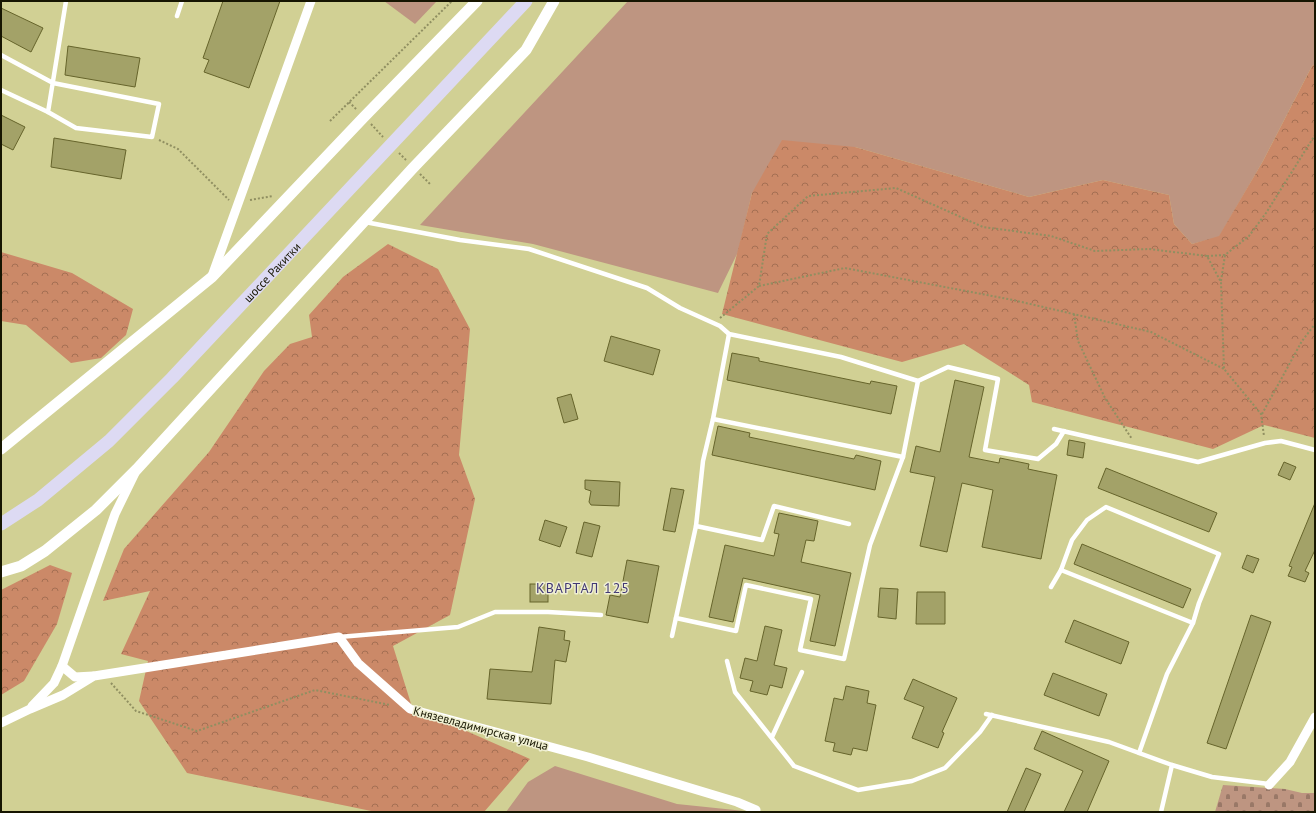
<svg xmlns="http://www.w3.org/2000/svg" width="1316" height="813" font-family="'PT Sans',sans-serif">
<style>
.green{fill:#be9581}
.forest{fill:url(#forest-crowns)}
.cemetery{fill:url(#cemetery-stones)}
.building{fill:#a3a268;stroke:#66642b}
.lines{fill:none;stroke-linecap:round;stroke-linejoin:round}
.path{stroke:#908f61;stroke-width:2;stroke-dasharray:2 2;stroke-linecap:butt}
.service{stroke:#fff;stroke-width:4.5}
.minor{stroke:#fff;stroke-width:9}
.tertiary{stroke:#fff;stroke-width:11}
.secondary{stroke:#dddaf3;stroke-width:13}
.labels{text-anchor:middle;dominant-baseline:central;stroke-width:3;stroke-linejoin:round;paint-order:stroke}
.street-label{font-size:12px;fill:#161501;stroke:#efefd1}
.quarter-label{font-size:14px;letter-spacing:1px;fill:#413875;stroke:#efefd1}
</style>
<defs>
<pattern id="forest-crowns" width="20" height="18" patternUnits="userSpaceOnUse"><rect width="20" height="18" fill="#cb8968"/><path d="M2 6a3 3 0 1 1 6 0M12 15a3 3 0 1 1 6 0" fill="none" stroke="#a46f53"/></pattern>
<pattern id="cemetery-stones" width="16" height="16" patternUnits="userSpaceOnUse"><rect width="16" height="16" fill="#be9581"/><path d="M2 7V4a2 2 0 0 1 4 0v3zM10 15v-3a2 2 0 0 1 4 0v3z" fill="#997867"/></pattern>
</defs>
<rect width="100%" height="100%" fill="#d1d094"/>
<g class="green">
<path d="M384 1H437L415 24Z"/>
<path d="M628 1H1315V64L1312 66 1263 161 1219 237 1192 244 1174 224 1169 195 1103 180 1029 197 855 147 752 193 738 252 718 293 533 244 420 225Z"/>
<path d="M555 766 677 804 754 812H506L528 782Z"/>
</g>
<g class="forest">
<path d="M1315 64V438L1264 425 1213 449 1032 402 1029 385 964 344 902 362 722 314 752 193 782 140 855 147 1029 197 1103 180 1169 195 1174 224 1192 244 1219 236 1263 161 1312 66Z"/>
<path d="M388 244 438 269 470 329 459 455 475 499 450 615 393 646 412 707 530 759 484 812H376L187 773 139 701 148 661 121 654 150 591 103 601 124 549 209 452 264 371 290 344 312 337 309 315 343 277Z"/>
<path d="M1 252 72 273 133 309 126 335 101 358 71 363 26 325 1 321Z"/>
<path d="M50 565 72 573 57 624 24 681 1 695V590Z"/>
</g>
<path class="cemetery" d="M1223 785 1285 789 1302 793H1315V812H1215Z"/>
<g class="building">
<path d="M223 1H280L249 88 204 72 209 60 203 58Z"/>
<path d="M1 8 43 28 31 52 1 36Z"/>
<path d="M68 46 140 58 135 87 65 75Z"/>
<path d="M1 115 25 127 13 150 1 144Z"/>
<path d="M54 138 126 150 121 179 51 167Z"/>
<path d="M611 336 660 350 653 375 604 361Z"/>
<path d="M732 353 759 358V361L870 384 871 381 897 386 891 414 727 380Z"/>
<path d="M955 380 984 387 969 457 999 463 1000 458 1029 464 1028 469 1057 475 1041 559 982 547 993 490 962 483 947 552 920 546 935 477 910 472 916 446 940 452Z"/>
<path d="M571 394 578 419 564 423 557 398Z"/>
<path d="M718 426 750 433 749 437 854 459 856 455 881 461 875 490 712 455Z"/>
<path d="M1069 440 1085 443 1083 458 1067 455Z"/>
<path d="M1284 462 1296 467 1290 480 1278 475Z"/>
<path d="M1106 468 1217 513 1209 532 1098 488Z"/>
<path d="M585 480 620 482 619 506 591 505 589 502 591 491 585 489Z"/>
<path d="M671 488 684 490 675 532 663 530Z"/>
<path d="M1315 503V550L1305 571 1309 573 1305 582 1288 576 1292 567 1289 566Z"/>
<path d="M779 513 818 521 814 541 806 540 801 562 851 573 835 646 810 641 820 595 743 578 733 622 709 617 725 545 774 556 779 534 774 533Z"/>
<path d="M545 520 567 527 560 547 539 540Z"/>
<path d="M584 522 600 526 592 557 576 553Z"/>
<path d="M1082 544 1191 589 1183 608 1074 564Z"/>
<path d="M1247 555 1259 559 1253 573 1242 568Z"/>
<path d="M627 560 659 566 648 623 606 615 610 595 620 597Z"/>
<rect x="530" y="584" width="18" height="18"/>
<path d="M880 588 898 589 896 619 878 617Z"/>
<path d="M917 592H945V624H916Z"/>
<path d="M1251 615 1271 622 1226 749 1207 743Z"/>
<path d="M1074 620 1129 642 1121 664 1065 642Z"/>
<path d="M765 626 782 630 774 665 787 668 782 688 770 685 767 695 750 691 753 681 740 678 745 658 757 661Z"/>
<path d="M539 627 565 631 564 640 570 641 566 662 555 660 551 704 487 699 490 669 532 672Z"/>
<path d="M1053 673 1107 694 1099 716 1044 695Z"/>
<path d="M913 679 957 698 942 732 944 733 938 748 912 738 924 707 904 699Z"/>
<path d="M846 686 869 691 867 703 876 705 867 751 853 748 851 755 833 751 835 743 825 741 834 698 843 700Z"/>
<path d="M1042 731 1109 761 1087 812H1064L1083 771 1034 749Z"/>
<path d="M1026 768 1041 774 1024 812H1007Z"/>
</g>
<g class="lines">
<g class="path">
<path d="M349 102 357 110"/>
<path d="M330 121 452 1"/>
<path d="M371 124 383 137"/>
<path d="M159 140 178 149 229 200"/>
<path d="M399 153 406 160"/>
<path d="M420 174 430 184"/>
<path d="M250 200 273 196"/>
<path d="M1207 256 1225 255 1249 236 1266 213 1315 135"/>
<path d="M1221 281 1225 255"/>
<path d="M759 286 845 268 1013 300 1151 332 1224 369"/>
<path d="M1074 314 1078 341 1105 398 1132 439"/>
<path d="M720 318 759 286 767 234 808 196 896 188 983 227 1051 236 1095 251 1149 249 1207 256 1221 282 1224 369 1261 414 1264 436"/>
<path d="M1262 414 1302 341 1315 324"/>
<path d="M111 683 136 711 197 731 315 690 390 705"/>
</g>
<g class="service">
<path d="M177 16 182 1"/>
<path d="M1 55 53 83 159 104 152 137 76 128 48 112 66 1"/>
<path d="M1 90 48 112"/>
<path d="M365 222 460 240 529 249 647 288 680 308 720 326 729 334 841 357 918 381 948 367 998 379 985 450 1038 459 1056 444 1064 431"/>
<path d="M713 419 903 457"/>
<path d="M1054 429 1198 462 1265 443 1281 441 1315 450"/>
<path d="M696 526 762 540 774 506 849 524"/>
<path d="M1061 570 1193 623"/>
<path d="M1051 587 1061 570 1072 540 1087 520 1106 507 1219 554 1199 603 1193 623 1167 674 1139 753"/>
<path d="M676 618 736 631 746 585 811 599 800 650 844 659 870 545 903 457 918 381"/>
<path d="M672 636 696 526 703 461 713 419 729 334"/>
<path d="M339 637 458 627 495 612H548L601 615"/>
<path d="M727 661 735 692 794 766 858 790 912 781 945 768 980 732 992 715"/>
<path d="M986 714 1109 742 1172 765 1212 777 1269 784"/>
<path d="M772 737 802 672"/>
<path d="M1161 812 1172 765"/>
</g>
<g class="minor">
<path d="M212 276 311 1"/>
<path d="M62 666 75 677 93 676"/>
<path d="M32 706 54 683 62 666 115 514 135 473"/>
<path d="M1 723 30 709 63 695 94 676 339 637 358 663 410 709 588 757 737 802 756 810"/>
<path d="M1269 785 1290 762 1315 717"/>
</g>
<g class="tertiary">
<path d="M1 449 212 277 364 117 477 1"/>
<path d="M1 572 21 566 45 551 96 510 137 469 413 168 526 50 554 1"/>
</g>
<path class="secondary" id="s1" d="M1 524 38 500 109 441 172 378 526 1"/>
</g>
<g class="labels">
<g class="street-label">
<text stroke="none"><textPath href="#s1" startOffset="371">шоссе Ракитки</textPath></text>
<text transform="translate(481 728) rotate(15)">Князевладимирская улица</text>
</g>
<g class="quarter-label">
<text x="583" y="588">КВАРТАЛ 125</text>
</g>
</g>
<rect width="1316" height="813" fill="none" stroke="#161501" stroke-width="4"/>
</svg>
